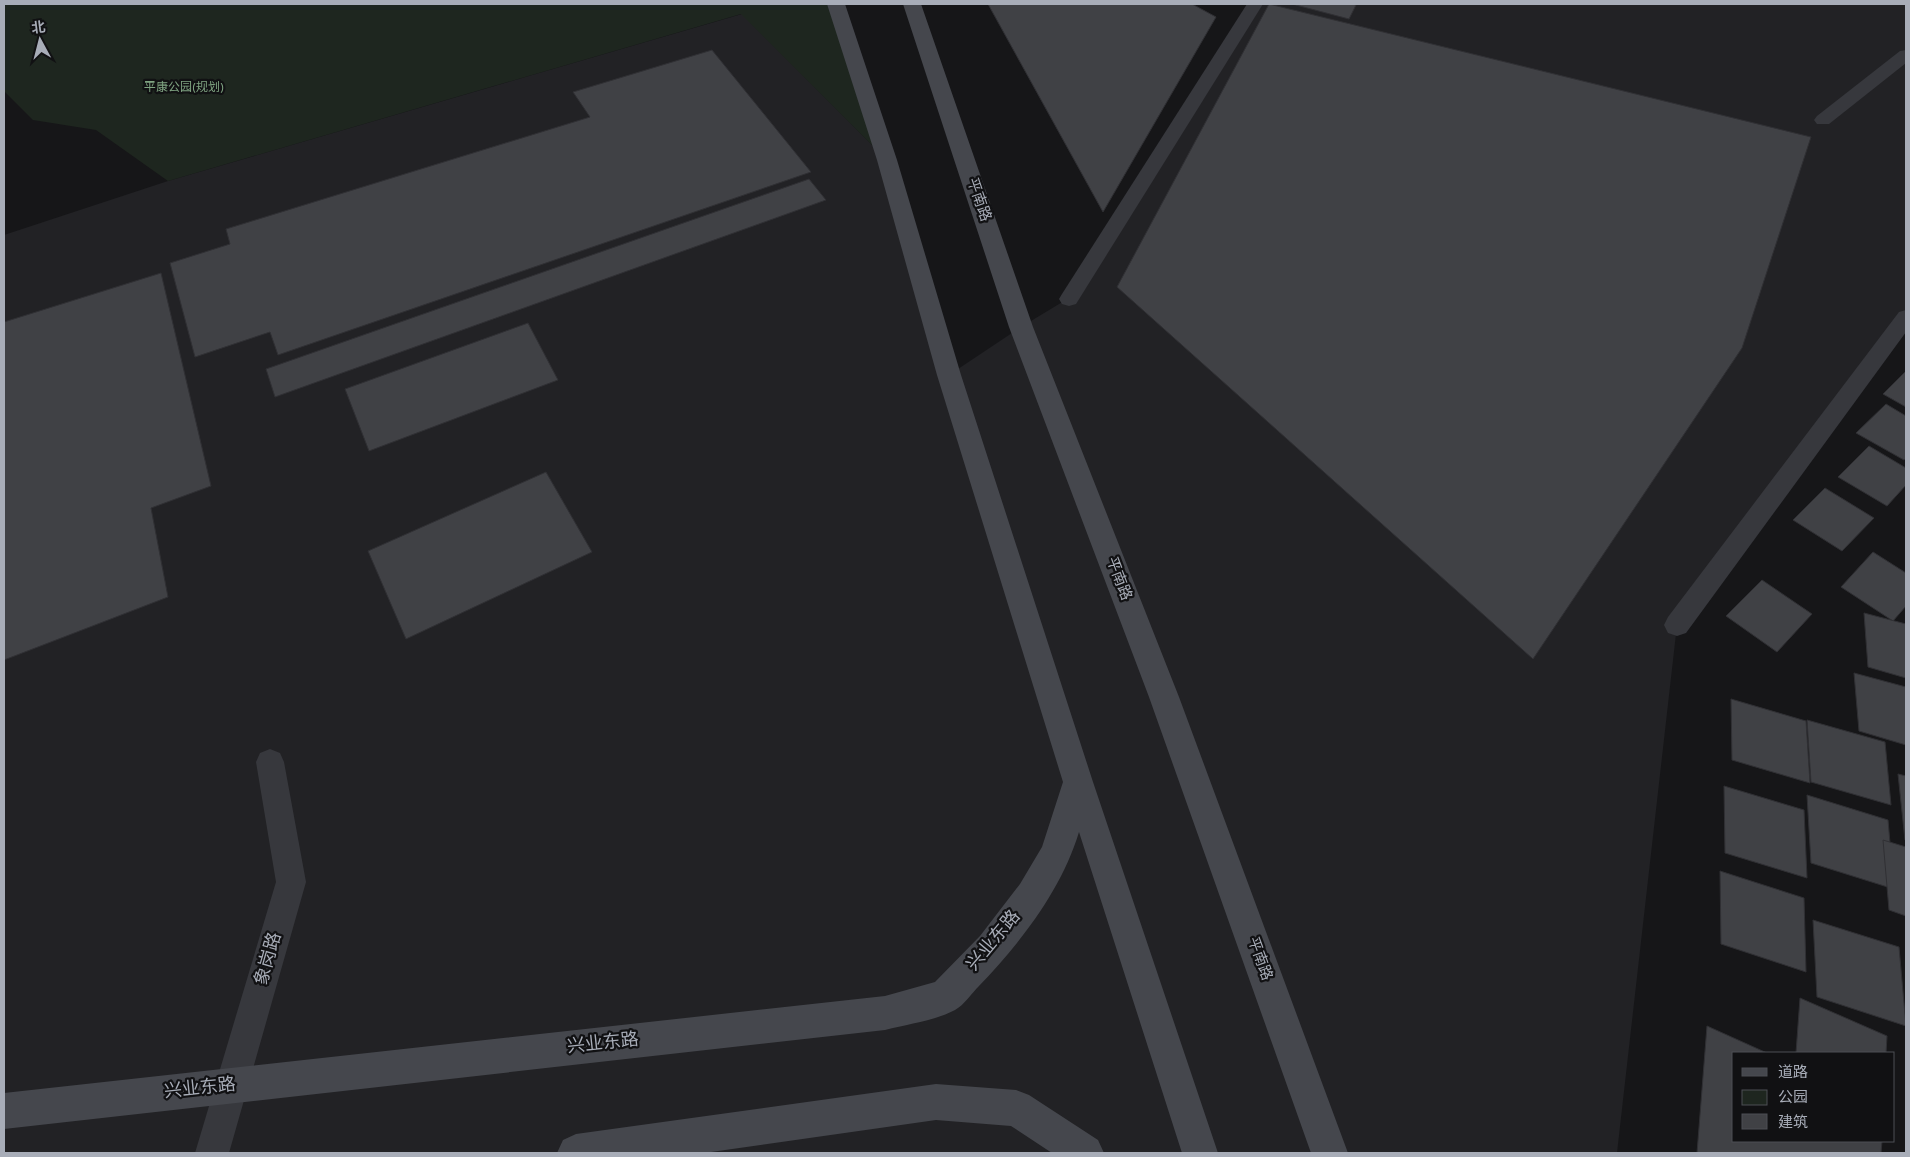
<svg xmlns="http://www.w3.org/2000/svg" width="1910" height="1157" font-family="Overpass,'Noto Sans SC',sans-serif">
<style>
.built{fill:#222225}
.green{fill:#1e261f}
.building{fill:#404145;stroke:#303034}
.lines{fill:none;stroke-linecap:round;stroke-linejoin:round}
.lane{fill:#37383d;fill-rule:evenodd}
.secondary{fill:#45474d;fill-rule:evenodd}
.labels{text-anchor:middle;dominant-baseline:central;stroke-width:4.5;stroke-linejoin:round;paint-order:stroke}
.far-park-label{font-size:12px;fill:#7fa381;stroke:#111113}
.street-label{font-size:15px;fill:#a8adb8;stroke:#111113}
.near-street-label{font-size:18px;fill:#a8adb8;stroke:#111113}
</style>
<rect width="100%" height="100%" fill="#161618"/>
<path class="built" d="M1255 4H1906V317L1677 625 1617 1153H4V235L168 181 742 14 887 160 949 375 1021 327 1069 298Z"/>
<path class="green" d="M4 4H836L887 160 741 14 168 181 96 130 33 120 4 91Z"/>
<g class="building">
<path d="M988 4H1192L1216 17 1103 212Z"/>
<path d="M1269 4 1811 137 1742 348 1533 659 1117 287Z"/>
<path d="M1292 4H1351L1356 5 1349 19Z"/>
<path d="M712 50 811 172 278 355 270 332 195 357 170 263 230 244 226 229 590 117 573 92Z"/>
<path d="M809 179 826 200 275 397 266 369Z"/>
<path d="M161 273 211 486 151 508 168 597 4 660V322Z"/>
<path d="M528 323 558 380 369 451 345 389Z"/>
<path d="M1906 371V407L1883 394Z"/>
<path d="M1886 404 1906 416V458L1904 460 1856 433Z"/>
<path d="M1869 446 1906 468V485L1887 506 1838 477Z"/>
<path d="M546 472 592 552 406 639 368 551Z"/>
<path d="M1825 488 1874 518 1842 551 1793 520Z"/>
<path d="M1873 552 1906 573V606L1893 621 1841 587Z"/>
<path d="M1762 580 1812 614 1777 652 1726 616Z"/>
<path d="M1864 613 1906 624V678L1868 667Z"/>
<path d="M1854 673 1906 687V745L1859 731Z"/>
<path d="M1731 699 1806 721 1810 783 1732 760Z"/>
<path d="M1807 720 1885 742 1891 805 1811 782Z"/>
<path d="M1898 774 1906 776V840H1905Z"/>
<path d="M1724 786 1804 810 1807 878 1725 853Z"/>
<path d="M1807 795 1888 820 1894 889 1811 863Z"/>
<path d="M1883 840 1906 847V916L1889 910Z"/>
<path d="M1720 871 1804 898 1806 972 1721 944Z"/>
<path d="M1813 920 1899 947 1906 1026 1817 997Z"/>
<path d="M1800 998 1887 1036 1886 1053H1796Z"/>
<path d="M1707 1026 1767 1053H1734V1141H1882L1881 1153H1697Z"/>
</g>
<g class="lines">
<g class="lane">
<path d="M1247 4H1263L1076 304 1069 306 1062 304 1059 299 1062 294Z"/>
<path d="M1906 50V63L1829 124H1817L1814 120 1817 116 1900 51Z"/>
<path d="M1906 310V332L1686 633 1677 636 1668 633 1664 625 1668 617 1899 312Z"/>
<path d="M270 749 280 753 284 762 306 882 229 1153H195L276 882 256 762 260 753Z"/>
</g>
<g class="secondary">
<path d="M827 4H845L897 160 961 375 1093 782 1218 1153H1182L1079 832C1061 891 1021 942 979 986 972 993 964 1005 955 1010 934 1021 908 1024 885 1030L4 1129V1093L885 996 935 982 980 936 1020 884 1042 847 1063 782 937 375 877 160Z"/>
<path d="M903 4H921L1033 327 1179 697 1348 1153H1311L1149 697 1009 327Z"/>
<path d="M936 1084 1016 1090 1029 1095 1098 1140 1104 1153H1052L1011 1126 936 1120 704 1153H557L563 1140 576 1134Z"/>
</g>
</g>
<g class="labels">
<g class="far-park-label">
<text x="184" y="88">平康公园(规划)</text>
</g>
<g class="street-label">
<text transform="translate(978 200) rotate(71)">平南路</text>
<text transform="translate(1118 579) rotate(69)">平南路</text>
<text transform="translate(1259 959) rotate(70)">平南路</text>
</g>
<g class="near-street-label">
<text transform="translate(994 941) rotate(-50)">兴业东路</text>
<text transform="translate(269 959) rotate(-74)">象岗路</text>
<text transform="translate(603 1044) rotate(-6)">兴业东路</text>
<text transform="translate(200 1089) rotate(-6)">兴业东路</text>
</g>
</g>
<rect width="1910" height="1157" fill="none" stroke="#a8adb8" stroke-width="10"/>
<rect x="1732" y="1052" width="162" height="90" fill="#111113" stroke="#4d4f55"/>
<rect x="1742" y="1068" width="25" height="8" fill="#45474d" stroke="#4d4f55"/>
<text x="1778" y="1077" font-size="15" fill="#a8adb8">道路</text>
<rect x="1742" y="1090" width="25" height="15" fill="#1e261f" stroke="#4d4f55"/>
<text x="1778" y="1102" font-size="15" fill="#a8adb8">公园</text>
<rect x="1742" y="1114" width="25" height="15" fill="#404145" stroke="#4d4f55"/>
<text x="1778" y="1127" font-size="15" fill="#a8adb8">建筑</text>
<g transform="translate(40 40) rotate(353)" stroke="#111113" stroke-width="4" paint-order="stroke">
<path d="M0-4L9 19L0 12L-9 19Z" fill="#a8adb8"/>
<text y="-8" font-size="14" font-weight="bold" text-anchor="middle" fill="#a8adb8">北</text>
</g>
</svg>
